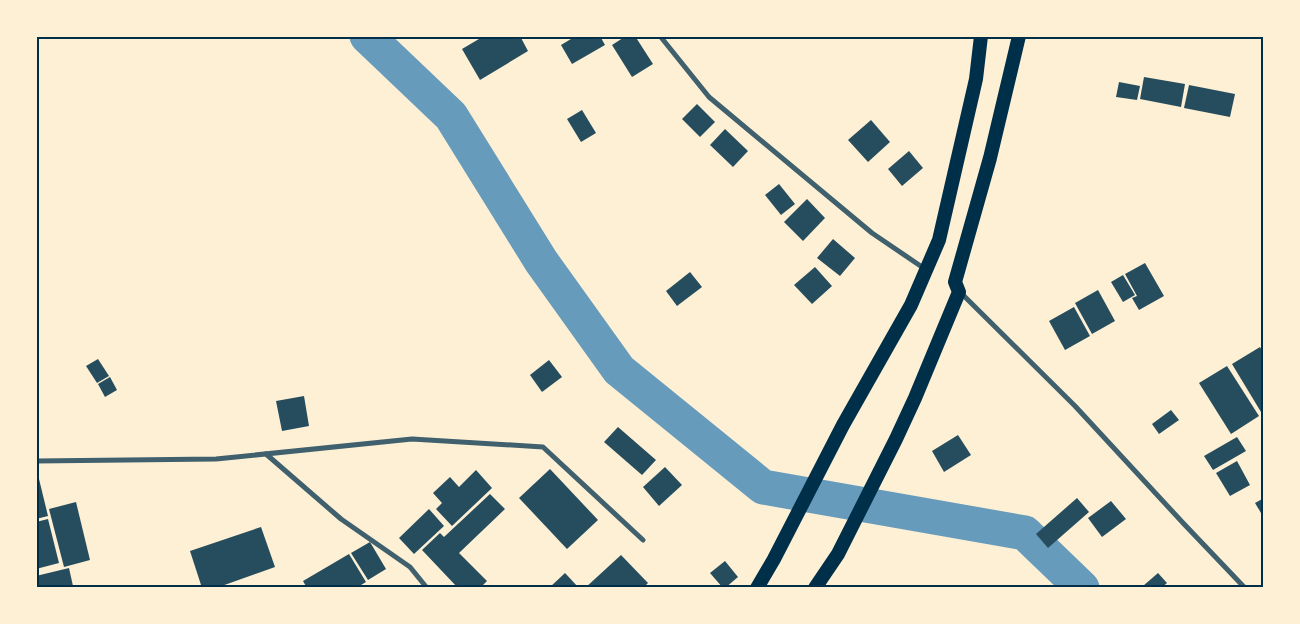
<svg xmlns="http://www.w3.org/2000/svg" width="1300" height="624" font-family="Commissioner,sans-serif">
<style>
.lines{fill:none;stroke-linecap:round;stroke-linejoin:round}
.river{stroke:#669bbc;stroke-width:35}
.building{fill:#264d5e}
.minor{stroke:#3f606c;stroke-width:5}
.trunk{stroke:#003049;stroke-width:14}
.neatline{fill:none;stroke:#003049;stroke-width:2}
</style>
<rect width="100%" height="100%" fill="#fdf0d5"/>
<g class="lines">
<path class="river" d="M367 36 451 116 541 261 619 370 763 487 1025 533 1082 588"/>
</g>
<g class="building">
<path d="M484 36H520L528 51 480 80 462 49Z"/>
<path d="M576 36H600L605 45 572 64 561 45Z"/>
<path d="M626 36H635L653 64 632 77 612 45Z"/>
<path d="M1144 77 1185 84 1181 107 1140 99Z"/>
<path d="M1119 82 1140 86 1137 100 1116 97Z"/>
<path d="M1189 85 1235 94 1230 117 1184 108Z"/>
<path d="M697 104 715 122 700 137 682 119Z"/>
<path d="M582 110 596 133 581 142 567 119Z"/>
<path d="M871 120 890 142 868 162 848 140Z"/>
<path d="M725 129 748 151 733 167 710 145Z"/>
<path d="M909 151 923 168 902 186 888 169Z"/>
<path d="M779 184 795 204 781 215 765 195Z"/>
<path d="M807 199 825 218 803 241 784 222Z"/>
<path d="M833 239 855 258 840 276 817 258Z"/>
<path d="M1145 263 1164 296 1139 310 1132 298 1137 296 1125 274Z"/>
<path d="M815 267 832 286 812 304 794 285Z"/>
<path d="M690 272 702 287 677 306 666 291Z"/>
<path d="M1123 275 1135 295 1123 302 1111 282Z"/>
<path d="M1098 290 1115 321 1092 334 1075 303Z"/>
<path d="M1074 307 1090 336 1065 350 1049 321Z"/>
<path d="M1260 347 1264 354V411L1261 412 1232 364Z"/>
<path d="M98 359 109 376 97 383 86 366Z"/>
<path d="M549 360 562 377 542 392 530 375Z"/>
<path d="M1227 366 1259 416 1231 434 1199 383Z"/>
<path d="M110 377 117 390 105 397 98 384Z"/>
<path d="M304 396 309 426 282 431 276 401Z"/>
<path d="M1171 410 1179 420 1159 434 1152 424Z"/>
<path d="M618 427 656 460 642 475 604 442Z"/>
<path d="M958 435 971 455 944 472 932 451Z"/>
<path d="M1237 437 1246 451 1213 470 1204 456Z"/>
<path d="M1237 461 1250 485 1230 496 1216 473Z"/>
<path d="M665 467 682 485 659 506 643 487Z"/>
<path d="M550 469 598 520 567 549 519 498Z"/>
<path d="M476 470 492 488 452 526 436 509 442 503 433 493 450 477 459 487Z"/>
<path d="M39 479 48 516 36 519V480Z"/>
<path d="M490 494 505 509 459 553 487 581 480 588H458L422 550 440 533 444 537Z"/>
<path d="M1077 498 1089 512 1048 548 1036 534Z"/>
<path d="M1264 498V518L1255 503Z"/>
<path d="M1111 501 1126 519 1102 537 1088 518Z"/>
<path d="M76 502 90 560 64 567 49 509Z"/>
<path d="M429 509 444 526 414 554 399 538Z"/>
<path d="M48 519 59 563 36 569V522Z"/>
<path d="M261 527 275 567 216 588H202L190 551Z"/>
<path d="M370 542 386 569 368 580 351 553Z"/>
<path d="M349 554 366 582 356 588H307L303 581Z"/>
<path d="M621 555 648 583 643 588H585Z"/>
<path d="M725 561 738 577 725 588H723L710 573Z"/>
<path d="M69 568 73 586 67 588H36V576Z"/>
<path d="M565 573 579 588H549Z"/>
<path d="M1158 573 1167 583 1161 588H1144L1143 586Z"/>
</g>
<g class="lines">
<g class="minor">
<path d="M660 36 709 97 872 233 925 269"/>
<path d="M961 293 1075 406 1184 524 1245 588"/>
<path d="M266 454 341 519 410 567 427 588"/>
<path d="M36 461 216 459 412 439 543 447 643 540"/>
<path d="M1262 588 1264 587"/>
</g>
<g class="trunk">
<path d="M757 588 774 559 843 425 911 305 939 240 976 79 981 36"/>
<path d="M815 588 838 554 896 439 915 398 959 292 955 282 990 158 1019 36"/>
</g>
</g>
<rect width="1300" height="624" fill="none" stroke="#fdf0d5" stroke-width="75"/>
<rect x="38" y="38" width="1224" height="548" class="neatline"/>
</svg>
